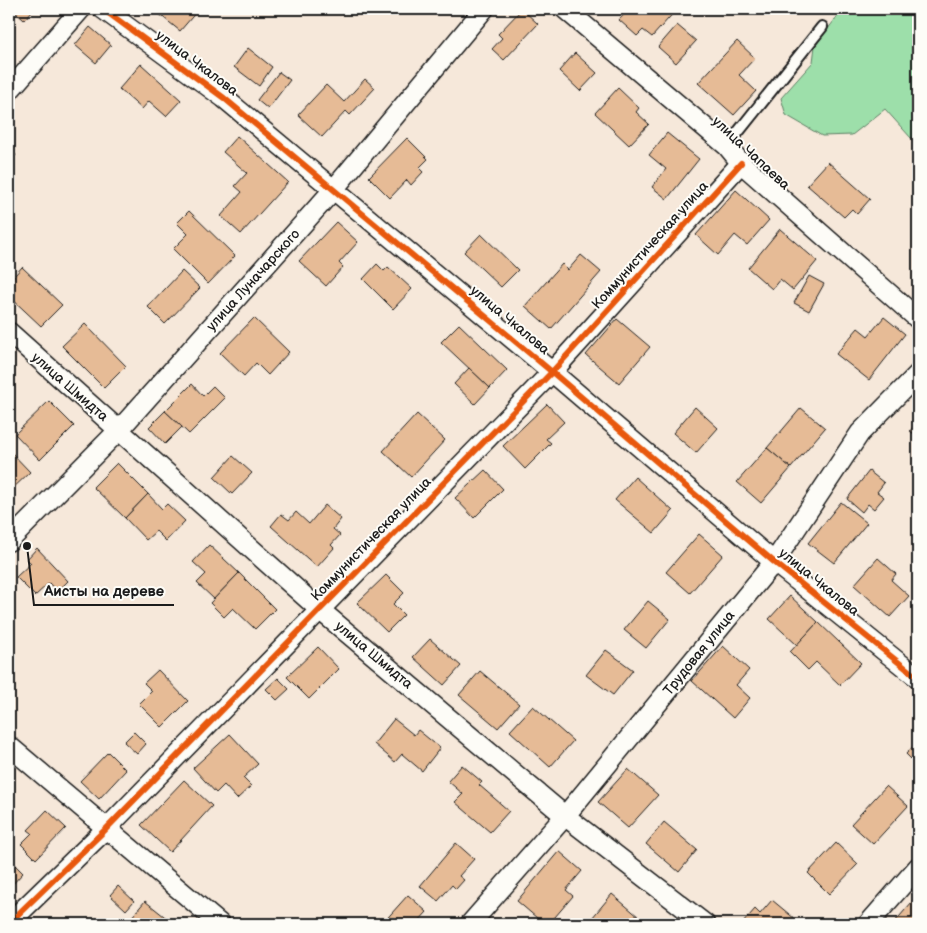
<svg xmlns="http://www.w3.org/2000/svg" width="927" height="933" font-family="'Balsamiq Sans',sans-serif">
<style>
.green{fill:#9ddfaa;stroke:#5c7e63}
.building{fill:#e6bb96;stroke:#1c1c1c}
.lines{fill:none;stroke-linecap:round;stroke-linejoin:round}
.lane-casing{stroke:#1c1c1c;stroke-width:14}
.street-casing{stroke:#1c1c1c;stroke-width:22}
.lane{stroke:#fdfcf7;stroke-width:10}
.street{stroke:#fdfcf7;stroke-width:19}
.cycleway-casing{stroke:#fdfcf7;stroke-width:9}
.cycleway{stroke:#e8590c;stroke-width:6}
.labels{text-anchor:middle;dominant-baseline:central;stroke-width:4;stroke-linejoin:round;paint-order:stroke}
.street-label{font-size:14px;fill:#1c1c1c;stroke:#fdfcf7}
.leader{fill:none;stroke:#1c1c1c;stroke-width:2}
.callout-dot{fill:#1c1c1c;stroke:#fdfcf7;stroke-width:2}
.callout-label{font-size:15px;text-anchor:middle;font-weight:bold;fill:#1c1c1c;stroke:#fdfcf7;stroke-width:4;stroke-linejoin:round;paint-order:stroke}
</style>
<rect width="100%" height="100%" fill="#f6e8da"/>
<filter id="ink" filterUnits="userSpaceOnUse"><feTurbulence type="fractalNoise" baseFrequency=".02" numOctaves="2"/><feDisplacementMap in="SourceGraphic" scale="10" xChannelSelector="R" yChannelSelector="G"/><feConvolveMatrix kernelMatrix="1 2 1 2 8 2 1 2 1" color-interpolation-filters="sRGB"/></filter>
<g filter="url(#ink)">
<path class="green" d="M843 9H918V94L917 95 918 99V136L911 138 885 109 852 135 822 136 786 115 781 98 813 62 815 46Z"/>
<g class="building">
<path d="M12 9H34L24 20Z"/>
<path d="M153 9H197L198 10 180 31Z"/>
<path d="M522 9 538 24 504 60 492 49 502 38 498 34Z"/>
<path d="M629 9H677L652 37 643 30 637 36 619 20Z"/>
<path d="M677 25 696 41 676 63 658 47Z"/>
<path d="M90 27 111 45 96 63 75 45Z"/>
<path d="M737 41 755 58 739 75 756 91 734 115 698 83Z"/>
<path d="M248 48 272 67 259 86 234 67Z"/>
<path d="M575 53 597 73 580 91 559 71Z"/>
<path d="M141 64 181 100 166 116 149 101 142 109 119 89Z"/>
<path d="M279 72 290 80 268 109 257 100Z"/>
<path d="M365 79 375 88 350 115 346 111 322 137 298 115 326 85 344 102Z"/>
<path d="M618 88 639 108 636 112 649 124 629 145 595 113Z"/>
<path d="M667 133 699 159 667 199 652 187 666 169 649 155Z"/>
<path d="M237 136 288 182 241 234 221 216 242 192 235 186 247 173 223 152Z"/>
<path d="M407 138 428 159 419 168 423 172 411 185 407 180 390 198 369 177Z"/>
<path d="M9 149 16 155 9 163Z"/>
<path d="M828 162 870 199 857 214 852 209 844 217 807 185Z"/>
<path d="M736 190 769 220 747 245 735 235 718 255 696 235Z"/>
<path d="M189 211 235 256 208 284 173 249 188 234 177 223Z"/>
<path d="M336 222 358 242 339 263 343 267 326 286 299 261Z"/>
<path d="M780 229 817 261 793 290 780 279 772 289 748 268Z"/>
<path d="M481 234 518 270 501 287 464 252Z"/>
<path d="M581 255 601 272 551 329 525 306 562 264 568 270Z"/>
<path d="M377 264 384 271 388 267 412 289 393 309 363 279Z"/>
<path d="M22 267 62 305 41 326 9 296V282Z"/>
<path d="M182 271 200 288 165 324 148 307Z"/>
<path d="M809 276 824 284 809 311 794 303Z"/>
<path d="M884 317 905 334 869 380 836 354 858 328 868 336Z"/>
<path d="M254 318 289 352 268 375 256 363 244 376 220 353Z"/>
<path d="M617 319 650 347 619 383 586 355Z"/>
<path d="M85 324 126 366 104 388 62 346Z"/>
<path d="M459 324 507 370 490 388 441 342Z"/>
<path d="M469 368 490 388 475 404 454 384Z"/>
<path d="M192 384 203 396 213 386 225 398 189 434 165 411Z"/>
<path d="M49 401 74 426 40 460 15 434Z"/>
<path d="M547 404 564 422 546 439 551 443 525 469 503 446Z"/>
<path d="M695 407 718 428 696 453 673 433Z"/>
<path d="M801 408 825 428 791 468 767 448Z"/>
<path d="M165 411 182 427 165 444 149 427Z"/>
<path d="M417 414 445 440 411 477 383 451Z"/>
<path d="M918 421V437L910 431Z"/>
<path d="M767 448 791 468 761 503 737 482Z"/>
<path d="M9 450 30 472 9 492Z"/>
<path d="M233 456 252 473 232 494 214 477Z"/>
<path d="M117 463 148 494 125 518 93 487Z"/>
<path d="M485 470 503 489 474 518 455 498Z"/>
<path d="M869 471 884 483 877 492 884 497 874 509 868 504 862 512 847 499Z"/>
<path d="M635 477 673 511 654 533 615 500Z"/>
<path d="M148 494 162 509 167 504 185 521 166 541 156 531 146 540 125 518Z"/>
<path d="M841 502 867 523 834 563 808 543Z"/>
<path d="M325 505 341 519 333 529 340 535 331 545 334 548 317 567 271 526 281 514 289 520 296 512 309 524Z"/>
<path d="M699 534 723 555 690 593 666 572Z"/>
<path d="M209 545 239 573 214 599 197 583 206 574 193 562Z"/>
<path d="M37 548 68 581 57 592 49 583 35 596 16 577 31 563 27 559Z"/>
<path d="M878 558 896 574 891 580 909 596 890 617 854 585Z"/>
<path d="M239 573 275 609 255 629 233 608 224 617 210 603Z"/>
<path d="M386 575 404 593 393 604 404 615 387 632 357 603Z"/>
<path d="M790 596 818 622 797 645 769 619Z"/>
<path d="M648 601 670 619 646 648 624 630Z"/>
<path d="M818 622 861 663 840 685 816 662 808 670 790 652Z"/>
<path d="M430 639 461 666 444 685 413 657Z"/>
<path d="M723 646 749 670 736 685 750 698 733 718 692 681Z"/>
<path d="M318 647 339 669 309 699 287 677Z"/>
<path d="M606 650 633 670 613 695 586 675Z"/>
<path d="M158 670 188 701 162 727 139 704 152 691 144 683Z"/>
<path d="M480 671 519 704 498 728 459 695Z"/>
<path d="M278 678 289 689 277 700 266 689Z"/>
<path d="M533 706 573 741 550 767 510 731Z"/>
<path d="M394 719 414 735 418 730 440 748 422 771 402 754 395 762 374 744Z"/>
<path d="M134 732 146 744 137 754 124 742Z"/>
<path d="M230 734 258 764 243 778 251 786 237 799 224 785 216 793 193 768Z"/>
<path d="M918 741V766L906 754Z"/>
<path d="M108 752 126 770 99 799 80 781Z"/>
<path d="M462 765 482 782 479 785 509 811 490 832 455 802 463 794 448 781Z"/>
<path d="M628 769 658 795 628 828 598 802Z"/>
<path d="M184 780 212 806 170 852 141 825Z"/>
<path d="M886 786 908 806 873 844 851 824Z"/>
<path d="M47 810 66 828 36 859 21 844 32 833 28 830Z"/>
<path d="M664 822 697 850 679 872 646 844Z"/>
<path d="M456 843 474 859 459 876 464 880 456 889 452 885 438 901 420 886Z"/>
<path d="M836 843 858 864 829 894 808 873Z"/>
<path d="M559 851 582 871 566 890 573 896 549 924H544L517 901Z"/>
<path d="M9 859 23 873 9 888Z"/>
<path d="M118 886 134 901 126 910 110 895Z"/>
<path d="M612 894 646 923 645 924H587Z"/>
<path d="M408 895 427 912 416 924H382Z"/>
<path d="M918 895V924H893Z"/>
<path d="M772 900 801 924H742L755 909 760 914Z"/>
<path d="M145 901 174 924H126Z"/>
</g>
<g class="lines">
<defs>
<path id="lane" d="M727 146 822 27"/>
<g id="street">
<path d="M103 9 224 98 552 372 774 562 918 678"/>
<path d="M565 9 727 146 741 163 918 319"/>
<path d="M9 91 81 9"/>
<path d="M9 332 320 610 565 816 705 924"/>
<path d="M9 541 119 430 334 189 484 9"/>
<path d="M9 746 220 924"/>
<path d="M9 923 106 829 552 372 741 163"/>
<path d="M470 924 565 816 774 562 860 433 918 374"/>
<path d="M868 924 918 867"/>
</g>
</defs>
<use href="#lane" class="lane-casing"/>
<use href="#street" class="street-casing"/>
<use href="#lane" class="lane"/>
<use href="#street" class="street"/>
<defs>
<g id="cycleway">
<path d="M103 9 224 98 552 372 774 562 918 678"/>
<path d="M9 923 106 829 552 372 741 163"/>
</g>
</defs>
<use href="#cycleway" class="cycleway-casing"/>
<use href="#cycleway" class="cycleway"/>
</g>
</g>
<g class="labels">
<g class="street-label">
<text transform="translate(197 63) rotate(37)">улица Чкалова</text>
<text transform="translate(751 153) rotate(43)">улица Чапаева</text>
<text transform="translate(650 245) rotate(-48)">Коммунистическая улица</text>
<text transform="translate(253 280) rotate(-48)">улица Луначарского</text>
<text transform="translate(510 320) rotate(40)">улица Чкалова</text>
<text transform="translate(70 387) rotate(41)">улица Шмидта</text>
<text transform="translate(371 539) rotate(-46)">Коммунистическая улица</text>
<text transform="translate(819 582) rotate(39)">улица Чкалова</text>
<text transform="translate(699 653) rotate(-51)">Трудовая улица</text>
<text transform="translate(374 655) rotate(40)">улица Шмидта</text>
</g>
</g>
<path class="leader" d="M27 546L34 605H174"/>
<circle class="callout-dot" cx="27" cy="546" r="5"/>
<g class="callout-label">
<text x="104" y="596">Аисты на дереве</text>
</g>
<rect width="927" height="933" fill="none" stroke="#fdfcf7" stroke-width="30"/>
<rect x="15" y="15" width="897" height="903" fill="none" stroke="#1c1c1c" stroke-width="2" filter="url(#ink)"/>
</svg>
